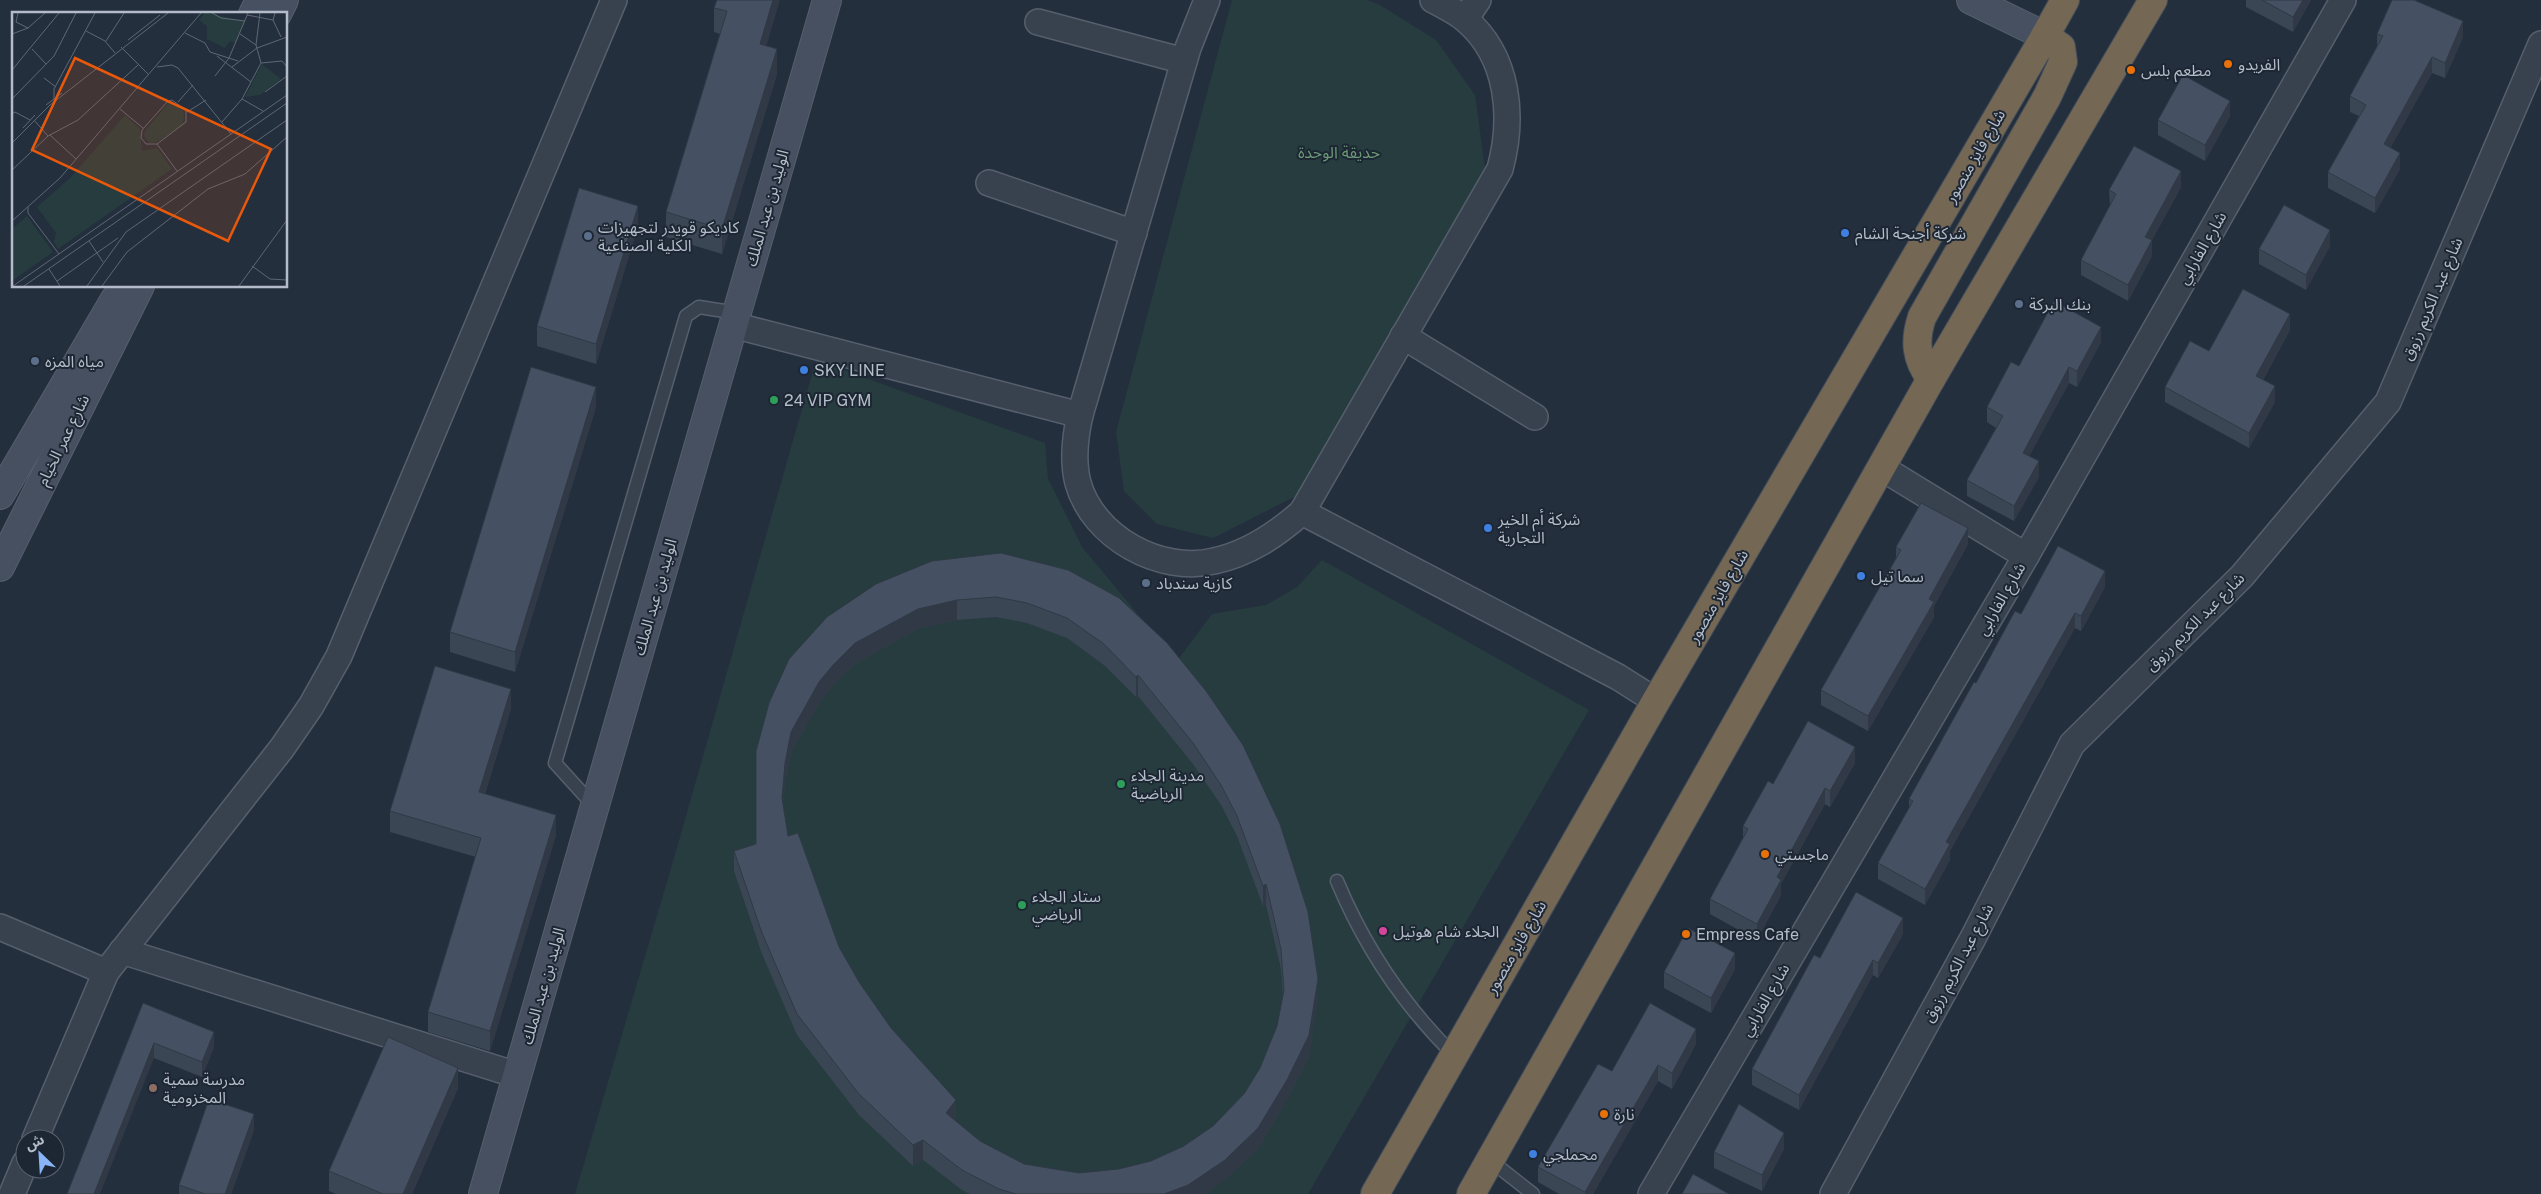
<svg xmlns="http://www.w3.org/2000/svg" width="2541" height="1194" font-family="'Public Sans','Noto Sans Arabic',sans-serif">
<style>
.green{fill:#263c3f}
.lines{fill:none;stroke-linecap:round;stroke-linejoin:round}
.lane-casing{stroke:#565f6c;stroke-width:15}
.street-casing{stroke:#565f6c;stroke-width:28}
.secondary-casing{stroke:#565f6c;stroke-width:30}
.highway-casing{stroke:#434c59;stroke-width:30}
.lane{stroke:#38414e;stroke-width:12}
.street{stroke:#38414e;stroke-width:25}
.secondary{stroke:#465061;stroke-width:28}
.highway{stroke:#746855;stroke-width:28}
.wall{fill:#3b4654;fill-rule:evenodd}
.shaded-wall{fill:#303945}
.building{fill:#455162;stroke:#303945;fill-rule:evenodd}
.food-dot{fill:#e8710a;stroke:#1d2633;stroke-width:2}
.shop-dot{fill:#3f7fe0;stroke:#1d2633;stroke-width:2}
.service-dot{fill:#5c6f8a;stroke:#1d2633;stroke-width:2}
.leisure-dot{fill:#2e9e5b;stroke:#1d2633;stroke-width:2}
.hotel-dot{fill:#d1479c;stroke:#1d2633;stroke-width:2}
.education-dot{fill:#8d6e63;stroke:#1d2633;stroke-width:2}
.labels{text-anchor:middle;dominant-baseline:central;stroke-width:4;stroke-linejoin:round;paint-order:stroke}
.poi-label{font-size:16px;fill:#b4bcc9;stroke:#1d2633;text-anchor:start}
.park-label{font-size:16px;fill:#6b9a76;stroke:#1d2633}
.street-label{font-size:16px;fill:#b4bcc9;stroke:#1d2633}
.inset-road{fill:none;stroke:#5e6776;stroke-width:1}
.view{fill:#e8590c;fill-opacity:0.15;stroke:#e8590c;stroke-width:2.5}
.inset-edge{fill:none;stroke:#b4bcc9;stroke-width:2.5}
</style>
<rect width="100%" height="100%" fill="#242f3e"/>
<g class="green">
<path d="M1232 0H1367L1380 5 1436 40 1475 95 1487 183 1298 495 1213 538 1157 524 1124 491 1116 432Z"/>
<path d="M816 360 1045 443 1048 479 1082 547 1177 661 1212 614 1266 605 1297 587 1322 560 1589 710 1308 1194H575L674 858Z"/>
</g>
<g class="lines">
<defs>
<g id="lane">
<path d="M594 806 555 763 686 316 699 307 737 313"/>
<path d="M1337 881C1365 948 1403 1005 1455 1056"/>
<path d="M1491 1161 1533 1194"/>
</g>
<g id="street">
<path d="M1207 0 1188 48 1080 415C1075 437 1072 460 1078 483 1093 537 1160 574 1214 561 1248 554 1276 535 1302 512L1500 169C1514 117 1509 57 1466 20 1457 12 1444 6 1433 0"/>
<path d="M1465 19 1478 0"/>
<path d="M1038 22 1184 61"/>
<path d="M989 183 1134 233"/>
<path d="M733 325 1080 415"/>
<path d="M1403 336 1535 417"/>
<path d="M1882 468 2026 556"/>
<path d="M1302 512 1618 677 1656 701"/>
<path d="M0 927 106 972"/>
<path d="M122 951 517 1075"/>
<path d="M35 1139 106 972 282 748 311 706 339 656 614 0"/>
<path d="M12 1194 25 1163"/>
<path d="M1651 1194 2026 556 2343 0"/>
<path d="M1833 1194 1973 938 2072 744 2242 576 2388 402 2541 44"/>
</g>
<g id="secondary">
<path d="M1971 0 2045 36"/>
<path d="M253 14 260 0"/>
<path d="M277 14 284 0"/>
<path d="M0 495 115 299"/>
<path d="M0 567 140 286"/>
<path d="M483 1194 827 0"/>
</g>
<g id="highway">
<path d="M1931 379C1916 359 1914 341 1922 317L2047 97 2063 62 2061 47 2045 36"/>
<path d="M1375 1194 1656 701 2045 36 2065 0"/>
<path d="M1471 1194 1931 379 2153 0"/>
</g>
</defs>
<use href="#lane" class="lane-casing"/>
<use href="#street" class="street-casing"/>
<use href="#secondary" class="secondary-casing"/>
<use href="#highway" class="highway-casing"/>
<use href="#lane" class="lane"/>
<use href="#street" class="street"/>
<use href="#secondary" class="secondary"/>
<use href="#highway" class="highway"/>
</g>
<g class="wall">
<path d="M717 0 766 46 777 74 722 254 666 237V212L720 34 714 32V8Z"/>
<path d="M2246 0H2311L2293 32 2246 7Z"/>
<path d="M2377 34 2463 37 2445 78 2432 73 2390 148 2400 169 2375 213 2328 188V172L2359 116 2350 112V96L2377 46Z"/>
<path d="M2230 116 2205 161 2158 135V120Z"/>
<path d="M2181 187 2152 240V256L2128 301 2081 275V260L2110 206 2109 190Z"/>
<path d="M638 226 596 364 537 346V326Z"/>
<path d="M2330 246 2306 290 2259 264V249Z"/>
<path d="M2290 330 2263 380 2275 402 2249 448 2165 402V387L2209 351Z"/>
<path d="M2101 342 2077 387 2069 383 2029 456 2039 477 2014 521 1967 496V480L1996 428 1987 422V407L2019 366Z"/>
<path d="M596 407 515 672 450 652V632Z"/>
<path d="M1968 544 1934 606V617L1868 731 1821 705V690L1896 558V547Z"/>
<path d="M932 561 1167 643 1318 999 1309 1056 1287 1100 1258 1149 1225 1180 1205 1194H970L962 1190 923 1160 913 1166 859 1115 797 1035 762 954 734 871V851L756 844V751ZM996 617 1027 623 1067 638 1104 665 1136 697 1138 696 1193 764 1221 805 1237 836 1263 906 1266 905 1281 969 1283 996 1277 1026 1260 1068 1244 1094 1213 1126 1184 1146 1151 1161 1119 1169 1079 1173 1024 1164 980 1141 956 1121 859 982 839 947 788 836 783 804 785 783 791 753 819 703 834 684 855 664 918 629 957 620Z"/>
<path d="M2105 587 2081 631 2075 628 1950 851V860L1925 905 1878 879V863L1909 808V799L1976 683Z"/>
<path d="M511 709 485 794 556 835 490 1051 428 1032V1012L476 857 390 832V811Z"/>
<path d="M1855 763 1830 807 1825 804 1781 884V895L1757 940 1710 914V899L1743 838V826L1773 784Z"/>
<path d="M1903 934 1878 978 1873 975 1799 1110 1752 1085V1069L1820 958Z"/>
<path d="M1735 969 1711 1013 1664 988V972Z"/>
<path d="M143 1003 214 1047 202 1077 154 1058Z"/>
<path d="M1696 1044 1672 1089 1658 1081 1593 1194H1559L1538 1182V1167L1612 1071Z"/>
<path d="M458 1088 412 1194H336L329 1191V1171Z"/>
<path d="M254 1130 231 1194H179V1185Z"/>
<path d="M1784 1149 1762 1191 1714 1168V1152Z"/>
</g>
<g class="shaded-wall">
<path d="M773 0H780L760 68V44Z"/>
<path d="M2303 0H2311L2293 32V17Z"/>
<path d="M2463 21V37L2445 78V63Z"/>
<path d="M777 49V74L722 254V229Z"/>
<path d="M2432 57V73L2384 160V144Z"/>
<path d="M2230 101V116L2205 161V145Z"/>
<path d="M2400 153V169L2375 213V198Z"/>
<path d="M2181 171V187L2145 252V237Z"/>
<path d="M638 206V226L596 364V344Z"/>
<path d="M2330 230V246L2306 290V275Z"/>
<path d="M2152 240V256L2128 301V285Z"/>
<path d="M2290 314V330L2256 392V376Z"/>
<path d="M2101 327V342L2077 387V371Z"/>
<path d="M2069 367V383L2023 468V453Z"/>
<path d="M2275 386V402L2249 448V433Z"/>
<path d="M596 387V407L515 672V652Z"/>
<path d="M2039 461V477L2014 521V506Z"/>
<path d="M1968 528V544L1934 606V617L1868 731V716L1929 599Z"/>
<path d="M2105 571V587L2081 631V616Z"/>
<path d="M957 600V620L918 629 855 664 834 684 819 703 791 753 785 783 782 818V798L785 763 791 732 819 682 834 664 855 643 918 609Z"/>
<path d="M2075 613V628L1950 851V860L1925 905V889L1946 842Z"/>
<path d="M1138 675V696L1136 697V677Z"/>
<path d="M511 689V709L479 812V792Z"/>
<path d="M1855 747V763L1830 807V791Z"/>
<path d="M1825 788V804L1781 884V895L1757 940V924L1777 877Z"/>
<path d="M556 815V835L490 1051V1031Z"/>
<path d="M1266 884V905L1263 906V886Z"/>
<path d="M1903 918V934L1878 978V963Z"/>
<path d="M1735 953V969L1711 1013V998Z"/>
<path d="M1873 960V975L1799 1110V1095Z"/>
<path d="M1318 979V999L1309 1056 1287 1100 1258 1149 1225 1180 1205 1194H1164L1188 1185Z"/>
<path d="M1696 1029V1044L1672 1089V1073Z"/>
<path d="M214 1032V1047L202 1077V1062Z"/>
<path d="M154 1043V1058L100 1194H94Z"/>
<path d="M1658 1065V1081L1593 1194H1585V1192Z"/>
<path d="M458 1068V1088L412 1194H403Z"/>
<path d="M956 1100V1121L946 1134V1113Z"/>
<path d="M254 1114V1130L231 1194H225Z"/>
<path d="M1784 1133V1149L1762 1191V1175Z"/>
<path d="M923 1140V1160L913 1166V1145Z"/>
</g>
<g class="building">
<path d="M717 0H773L760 44 777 49 722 229 666 212 727 11 714 8Z"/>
<path d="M2262 0H2303L2293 17Z"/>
<path d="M2392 0H2414L2463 21 2445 63 2432 57 2384 144 2400 153 2375 198 2328 172 2366 105 2350 96 2383 36 2377 34Z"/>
<path d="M2183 75 2230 101 2205 145 2158 120Z"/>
<path d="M2134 146 2181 171 2145 237 2152 240 2128 285 2081 260 2116 194 2109 190Z"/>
<path d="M579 188 638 206 596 344 537 326Z"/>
<path d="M2284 205 2330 230 2306 275 2259 249Z"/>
<path d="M2243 289 2290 314 2256 376 2275 386 2249 433 2165 387 2190 341 2209 351Z"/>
<path d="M2054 301 2101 327 2077 371 2069 367 2023 453 2039 461 2014 506 1967 480 2003 416 1987 407 2011 362 2019 366Z"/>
<path d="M531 367 596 387 515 652 450 632Z"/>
<path d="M1921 503 1968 528 1929 599 1934 602 1868 716 1821 690 1901 550 1896 547Z"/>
<path d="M2058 546 2105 571 2081 616 2075 613 1946 842 1950 844 1925 889 1878 863 1913 801 1909 799 1974 682 1976 683 2015 611 2021 614Z"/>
<path d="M1001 553 1068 570 1119 598 1167 643 1206 691 1243 745 1280 824 1308 912 1318 979 1309 1035 1287 1080 1258 1128 1225 1160 1188 1185 1164 1194H1016L999 1189 962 1170 923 1140 913 1145 859 1094 797 1014 762 933 734 851 756 844V751L769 703 789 659 827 617 876 584 932 561ZM996 597 1027 603 1067 618 1104 644 1136 677 1138 675 1193 743 1221 785 1237 816 1263 886 1266 884 1281 949 1284 990 1277 1026 1260 1068 1244 1094 1213 1126 1184 1146 1151 1161 1119 1169 1079 1173 1024 1164 980 1141 946 1113 956 1100 891 1028 859 982 839 947 798 833 788 836 782 798 785 763 791 732 819 682 834 664 855 643 918 609 957 600Z"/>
<path d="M435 666 511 689 479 792 556 815 490 1031 428 1012 481 838 390 811Z"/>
<path d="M1808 721 1855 747 1830 791 1825 788 1777 877 1781 880 1757 924 1710 899 1748 829 1743 826 1768 781 1773 784Z"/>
<path d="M1856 892 1903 918 1878 963 1873 960 1799 1095 1752 1069 1814 955 1820 958Z"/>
<path d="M1688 928 1735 953 1711 998 1664 972Z"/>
<path d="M143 1003 214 1032 202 1062 154 1043 94 1194H67Z"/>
<path d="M1650 1003 1696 1029 1672 1073 1658 1065 1585 1192 1538 1167 1598 1064 1612 1071Z"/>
<path d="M388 1037 458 1068 403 1194H383L329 1171Z"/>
<path d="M209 1099 254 1114 225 1194H205L179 1185Z"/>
<path d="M1739 1104 1784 1133 1762 1175 1714 1152Z"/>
<path d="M1693 1174 1729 1194H1682Z"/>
</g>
<g class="food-dot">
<circle cx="2228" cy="64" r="5"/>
<circle cx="2131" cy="70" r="5"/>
<circle cx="1765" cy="854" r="5"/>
<circle cx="1686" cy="934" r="5"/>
<circle cx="1604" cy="1114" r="5"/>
</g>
<g class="shop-dot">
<circle cx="1845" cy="233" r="5"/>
<circle cx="804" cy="370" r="5"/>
<circle cx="1488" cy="528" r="5"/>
<circle cx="1861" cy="576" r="5"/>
<circle cx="1533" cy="1154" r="5"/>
</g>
<g class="service-dot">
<circle cx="588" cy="236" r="5"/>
<circle cx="2019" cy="304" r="5"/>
<circle cx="35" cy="361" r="5"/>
<circle cx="1146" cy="583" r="5"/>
</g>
<g class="leisure-dot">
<circle cx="774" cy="400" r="5"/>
<circle cx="1121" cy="784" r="5"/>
<circle cx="1022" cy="905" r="5"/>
</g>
<circle class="hotel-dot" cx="1383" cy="931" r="5"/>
<circle class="education-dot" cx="153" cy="1088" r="5"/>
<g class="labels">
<g class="poi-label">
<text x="2238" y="64">الفريدو</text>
<text x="2141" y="70">مطعم بلس</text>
<text x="598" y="227">كاديكو قويدر لتجهيزات<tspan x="598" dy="18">الكلية الصناعية</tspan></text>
<text x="1855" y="233">شركة أجنحة الشام</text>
<text x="2029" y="304">بنك البركة</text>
<text x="45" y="361">مياه المزه</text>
<text x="814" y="370">SKY LINE</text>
<text x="784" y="400">24 VIP GYM</text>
<text x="1498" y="519">شركة أم الخير<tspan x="1498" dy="18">التجارية</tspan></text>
<text x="1871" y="576">سما تيل</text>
<text x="1156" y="583">كازية سندباد</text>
<text x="1131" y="775">مدينة الجلاء<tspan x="1131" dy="18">الرياضية</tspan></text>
<text x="1775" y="854">ماجستي</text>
<text x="1032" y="896">ستاد الجلاء<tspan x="1032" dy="18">الرياضي</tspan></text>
<text x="1393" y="931">الجلاء شام هوتيل</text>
<text x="1696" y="934">Empress Cafe</text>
<text x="163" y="1079">مدرسة سمية<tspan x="163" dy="18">المخزومية</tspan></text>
<text x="1614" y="1114">نارة</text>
<text x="1543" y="1154">محملجي</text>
</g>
<g class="park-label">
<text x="1339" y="152">حديقة الوحدة</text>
</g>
<g class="street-label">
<text transform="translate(1975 156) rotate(-60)">شارع فايز منصور</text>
<text transform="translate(767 208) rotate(-74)">الوليد بن عبد الملك</text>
<text transform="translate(2202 248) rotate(-60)">شارع الفارابي</text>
<text transform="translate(2432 299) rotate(-67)">شارع عبد الكريم رزوق</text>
<text transform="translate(63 440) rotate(-64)">شارع عمر الخيام</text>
<text transform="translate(1718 596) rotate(-60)">شارع فايز منصور</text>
<text transform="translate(655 597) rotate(-74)">الوليد بن عبد الملك</text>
<text transform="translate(2001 599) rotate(-60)">شارع الفارابي</text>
<text transform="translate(2195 622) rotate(-45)">شارع عبد الكريم رزوق</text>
<text transform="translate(1516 947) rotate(-60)">شارع فايز منصور</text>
<text transform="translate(1958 963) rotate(-62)">شارع عبد الكريم رزوق</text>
<text transform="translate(543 986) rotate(-74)">الوليد بن عبد الملك</text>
<text transform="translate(1765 1000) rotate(-60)">شارع الفارابي</text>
</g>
</g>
<g transform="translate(12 12)">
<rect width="275" height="275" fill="#242f3e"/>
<path d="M193 1 233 9 224 31 218 29 213 36 195 27V14L187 8ZM250 52 269 67 248 83 233 85ZM158 89 172 100 171 113 145 130 137 131 132 124 133 119ZM113 103 128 117 130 139 145 136 160 157 46 237 42 230 44 221 25 195 58 166ZM15 204 41 240 0 269V217Z" fill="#263c3f"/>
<path class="inset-road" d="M6 1 4 10 16 16M200 1 209 6 233 9M235 3 261 8 263 1M261 8 269 25M74 19 93 29 103 41M173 21 193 31 198 40 226 49M0 22 16 16 33 1M228 22 244 33M116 28 148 3M94 29 112 1M109 35 137 63M20 37 34 52M205 44 239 70M249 51 270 49 275 55M145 55 160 53 166 56 219 122M220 55 245 36 275 25M0 58 47 1M203 64 217 46 236 1M32 66 44 75M253 80 275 64M0 87 42 44 64 1M42 87V77L83 1M230 87 251 99M160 88 174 98V110L145 132H134L129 126 130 118 155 90ZM166 90 181 73M34 93 50 81M108 97 131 116M175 100 194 88M0 102 3 100 18 108M22 108 36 124M210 110 230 87 249 51 244 33 248 1M11 116 23 103M38 123 64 147M0 131 38 93 156 1M145 132 165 159M0 158 36 124 66 108 126 53M16 195V201L47 242M0 209 48 166 189 1M77 229 91 250M240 254 258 267 275 268M37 257 48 274M45 269 106 226M1 274 275 83M12 274 275 91M75 274 114 220 275 108M90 274 115 240 196 177 233 162 275 125M227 274 275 208"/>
<path class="view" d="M63 46 259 137 216 229 20 138Z"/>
<rect width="275" height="275" class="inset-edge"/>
</g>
<g transform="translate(40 1154) rotate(335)"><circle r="24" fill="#1d2633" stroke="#59626f"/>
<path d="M0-4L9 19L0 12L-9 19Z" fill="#8ab4f8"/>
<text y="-8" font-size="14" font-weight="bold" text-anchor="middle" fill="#b4bcc9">ش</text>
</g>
</svg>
